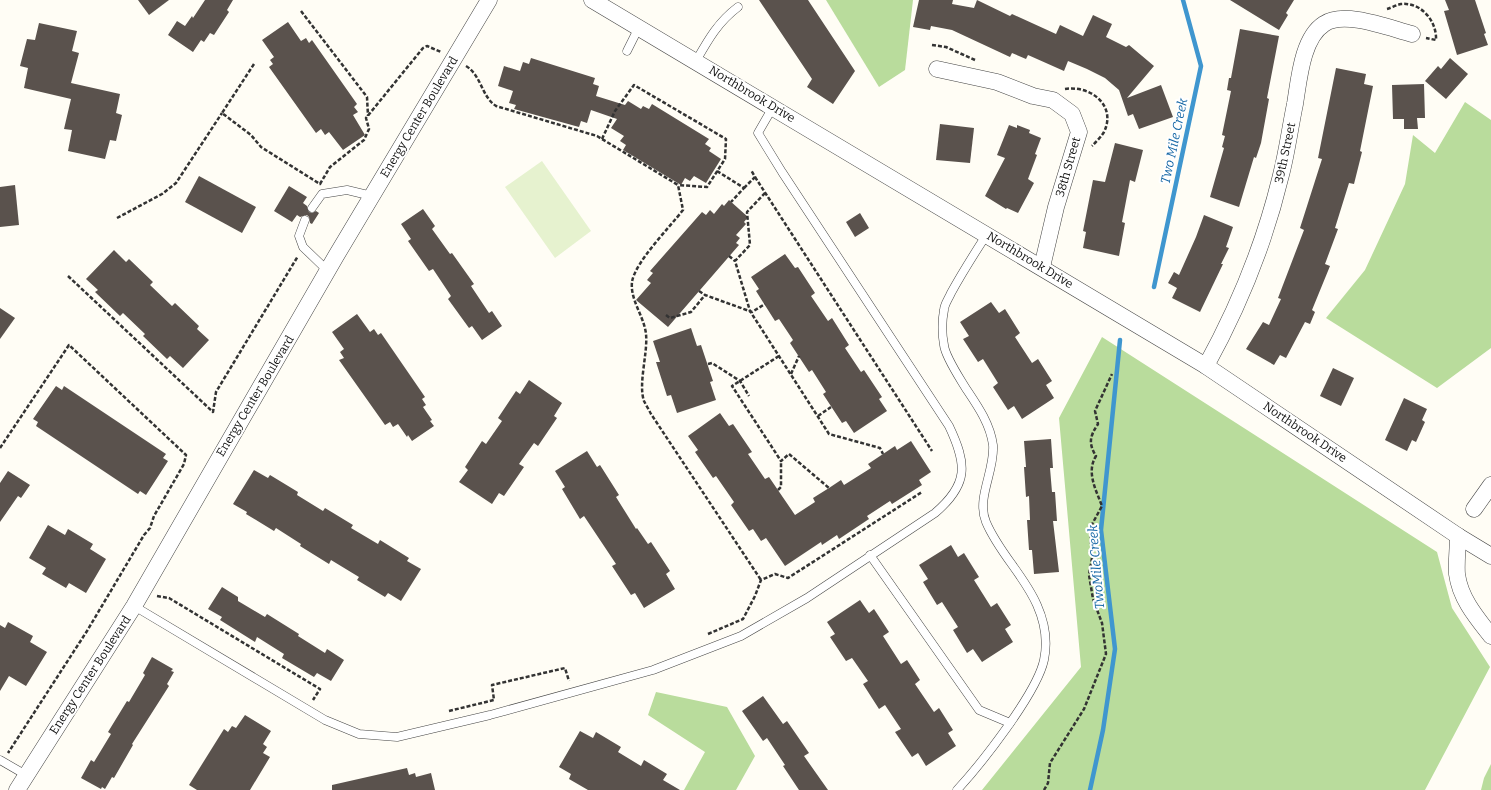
<svg xmlns="http://www.w3.org/2000/svg" width="1491" height="790" font-family="Bitter,serif">
<style>
.forest{fill:#b9dc9c}
.pitch{fill:#e6f2cf}
.lines{fill:none;stroke-linecap:round;stroke-linejoin:round}
.stream{stroke:#3f96cf;stroke-width:4.5}
.building{fill:#5a524d}
.lane-casing{stroke:#444;stroke-width:9}
.street-casing{stroke:#444;stroke-width:17}
.path{stroke:#333;stroke-width:2.5;stroke-dasharray:4 2;stroke-linecap:butt}
.lane{stroke:#fff;stroke-width:8}
.street{stroke:#fff;stroke-width:16}
.labels{text-anchor:middle;dominant-baseline:central;stroke-width:4;stroke-linejoin:round;paint-order:stroke}
.street-label{font-size:12px;fill:#111;stroke:#fff}
.water-label{font-size:13px;font-style:italic;fill:#1768a6;stroke:#fff}
</style>
<rect width="100%" height="100%" fill="#fffdf5"/>
<g class="forest">
<path d="M826 0H913L905 70 879 87Z"/>
<path d="M1465 102 1491 120V348L1437 388 1326 318 1365 270 1405 184 1413 135 1435 153Z"/>
<path d="M1102 337 1437 552 1452 608 1490 667 1425 790H982L1081 667 1059 418Z"/>
<path d="M656 692 727 707 755 756 736 790H684L705 752 648 715Z"/>
<path d="M1491 764V790H1481L1484 778Z"/>
</g>
<path class="pitch" d="M542 161 591 231 555 258 505 187Z"/>
<g class="lines">
<g class="stream">
<path d="M1154 287 1201 66 1183 0"/>
<path d="M1090 790 1103 730 1115 649 1101 530 1120 340"/>
</g>
</g>
<g class="building">
<path d="M138 0H169L149 15Z"/>
<path d="M205 0H233L227 10 229 12 214 35 210 33 204 42 201 40 193 52 168 35 177 21 185 26 192 16 193 18Z"/>
<path d="M759 0H808L855 71 833 104 807 87 812 79Z"/>
<path d="M919 0H953L952 4 974 8 977 0 1010 16 1012 14 1056 34 1060 25 1083 36 1093 15 1112 24 1106 37 1126 47 1129 45 1154 66 1127 98 1161 85 1173 117 1139 129 1133 114 1128 116 1119 90 1105 78 1087 69 1068 61 1064 71 1028 55 1026 59 1012 53 1010 57 952 30 931 26 930 30 913 27Z"/>
<path d="M1230 0H1294L1286 13 1288 15 1279 30Z"/>
<path d="M1445 0H1475L1486 33 1484 34 1488 45 1457 55 1444 11 1449 10Z"/>
<path d="M288 22 301 41 306 38 309 43 312 40 357 104 354 107 358 112 353 115 365 135 343 150 329 132 325 135 321 129 316 133 269 67 273 64 270 60 274 57 262 40Z"/>
<path d="M39 23 77 31 72 51 79 53 71 83 120 94 116 113 122 115 116 141 110 140 105 159 68 151 72 130 64 129 71 99 24 88 28 68 20 66 27 39 35 40Z"/>
<path d="M1240 29 1279 36 1267 98 1269 99 1261 143 1256 158 1254 157 1239 207 1210 197 1224 148 1222 147 1225 136 1222 135 1231 91 1227 90 1229 78H1231Z"/>
<path d="M531 58 595 78 593 84 599 86 596 96 625 105 628 101 641 109 643 106 649 109 652 104 709 139 705 144 711 148 709 151 721 159 706 183 694 176 690 181 685 178 681 185 623 150 626 145 620 141 624 136 611 128 617 119 591 110 587 123 581 121 579 127 514 109 516 105 509 103 513 91 498 86 504 66 520 71 523 62 529 64Z"/>
<path d="M1450 58 1468 74 1446 99 1425 81 1438 66 1441 69Z"/>
<path d="M1336 68 1366 74 1364 84 1373 86 1360 151 1362 152 1354 184 1349 183 1335 228 1338 229 1325 264 1330 266 1312 310 1315 312 1310 324 1305 322 1286 358 1280 355 1274 365 1246 349 1263 322 1269 325 1281 299 1278 298 1304 230 1300 228 1322 159 1318 158Z"/>
<path d="M1424 84 1425 118H1417L1418 129H1404V119H1393L1392 85Z"/>
<path d="M940 124 974 128 970 163 936 160Z"/>
<path d="M1009 125 1017 128V125L1030 130 1029 133 1041 138 1035 154 1037 155 1028 179 1034 183 1018 213 1007 208 1006 209 985 196 1005 158 997 155Z"/>
<path d="M1115 143 1143 150 1135 182 1130 180 1122 222 1125 223 1119 256 1083 248 1086 232 1083 231 1093 180 1105 182Z"/>
<path d="M199 176 256 207 242 233 185 202Z"/>
<path d="M15 185 19 225 0 227V187Z"/>
<path d="M289 186 307 197 303 203 307 206 309 212 312 213 316 211 319 213 312 224 310 223 309 217 307 215 300 217 297 215 292 222 274 211Z"/>
<path d="M729 200 748 217 744 222 746 224 736 235 740 238 736 243 739 245 668 327 636 300 651 283 647 280 653 273 650 271 702 212 706 215 710 210 714 214 722 204 724 206Z"/>
<path d="M423 209 435 226 432 229 450 254 452 253 474 284 471 286 489 313 492 311 502 326 482 340 472 326 469 328 448 299 451 296 433 269 429 271 408 241 411 239 401 224Z"/>
<path d="M860 213 869 228 855 237 846 222Z"/>
<path d="M1204 215 1233 227 1226 247 1229 248 1221 264H1223L1200 312 1172 298 1177 288 1168 283 1174 272 1179 275 1196 237Z"/>
<path d="M114 250 126 262 129 259 153 282 150 285 172 306 175 303 199 326 197 329 209 340 183 368 170 356 167 359 143 336 145 334 123 313 120 316 95 292 98 290 86 279Z"/>
<path d="M785 254 795 268 798 267 815 293 811 296 828 321 832 318 849 345 845 348 861 372 864 370 882 397 879 399 887 411 854 433 846 421 842 423 823 394 826 392 812 370 809 372 790 343 793 340 779 319 775 321 756 291 759 289 751 277Z"/>
<path d="M991 302 999 313 1005 309 1020 333 1015 337 1032 363 1038 359 1052 381 1046 385 1054 398 1022 419 1014 406 1008 410 993 387 998 383 983 359 978 362 963 339 969 336 960 322Z"/>
<path d="M0 308 15 318 0 339Z"/>
<path d="M357 314 370 332 374 329 378 335 381 333 425 397 422 399 426 405 423 407 432 420 430 421 434 426 412 441 408 435 407 437 398 424 393 427 390 422 385 425 339 360 344 358 340 352 344 349 332 332Z"/>
<path d="M691 328 697 346 701 345 713 381 710 382 716 400 677 413 671 395 667 396 656 362H660L653 341Z"/>
<path d="M1333 368 1354 378 1341 406 1320 396Z"/>
<path d="M529 380 562 403 554 416 557 418 538 446 534 443 519 464 524 467 504 496 499 493 492 504 459 482 468 470 465 467 482 441 486 444 502 421 498 418 516 391 520 394Z"/>
<path d="M56 386 62 390 64 386 166 454 163 458 168 461 146 495 140 491 138 494 36 426 38 422 33 419Z"/>
<path d="M1404 398 1427 409 1422 420 1425 422 1416 442 1412 440 1407 451 1385 440Z"/>
<path d="M720 413 729 426 733 424 752 452 748 454 765 479 769 477 795 515 815 502 813 498 829 488 841 480 844 485 871 468 868 464 895 446 897 450 911 441 931 472 919 480 922 485 892 504 890 501 867 516 869 519 839 539 837 535 822 545 821 542 785 566 766 538 761 541 753 529 749 531 731 505 734 502 716 476 713 478 695 452 698 450 688 436Z"/>
<path d="M1051 439 1053 468H1050L1052 492H1055L1057 521H1053L1059 572 1034 574 1032 550H1029L1027 520H1030L1029 496 1026 497 1024 467H1026L1024 441Z"/>
<path d="M587 451 597 467 600 465 619 495 616 497 636 529 637 528 648 544 651 542 670 571 666 574 675 589 644 608 635 593 631 595 612 566 616 564 584 516 580 519 562 489 565 487 555 471Z"/>
<path d="M254 470 268 478 270 475 298 492 297 495 323 511 325 508 353 525 351 528 378 544 380 540 409 558 407 561 421 569 401 601 388 593 385 597 357 580 359 577 331 560 329 564 300 546 301 544 276 528 274 531 246 514 247 512 233 504Z"/>
<path d="M8 471 30 485 21 498 18 496 0 522V483Z"/>
<path d="M48 525 65 535 68 529 93 544 90 549 106 559 86 593 69 583 66 588 42 574 46 568 29 558Z"/>
<path d="M951 545 958 557 964 553 979 577 974 580 991 607 997 603 1011 625 1005 629 1013 642 982 662 973 649 967 653 953 630 958 627 942 602 937 605 923 582 928 579 919 565Z"/>
<path d="M222 587 238 597V601L265 617 267 614 299 634 298 636 325 653 327 649 344 660 331 681 317 673 314 677 282 658 284 654 257 637 255 642 220 620 222 617 208 609Z"/>
<path d="M860 600 869 613 874 609 889 632 883 636 901 664 907 660 920 680 915 684 934 712 939 708 953 730 948 733 956 746 926 766 918 753 912 757 895 732 901 729 885 705 879 709 863 684 868 681 852 658 846 661 830 637 835 634 827 622Z"/>
<path d="M8 622 33 636 30 642 47 652 26 686 9 676 0 691V625L5 628Z"/>
<path d="M152 657 173 669 171 671 174 672 167 684 169 686 132 744 133 745 114 778 112 777 105 789 102 787 101 789 81 778 91 760 94 762 111 734 108 732 127 701 129 702 145 675 143 673Z"/>
<path d="M763 696 783 724 787 721 809 753 804 756 828 790H799L783 766 785 765 767 738 763 741 742 711Z"/>
<path d="M245 715 271 731 263 744 267 747 263 753 270 757 250 790H197L189 785 224 729 228 732 232 726 236 728Z"/>
<path d="M580 731 593 738 596 732 621 747 618 752 641 766 644 760 667 774 663 780 680 790H588L569 779 571 774 559 767Z"/>
<path d="M407 768 409 775 415 773 416 777 431 773 435 790H332V785Z"/>
</g>
<g class="lines">
<defs>
<g id="lane">
<path d="M627 51 639 27"/>
<path d="M696 61C708 40 718 22 738 7"/>
<path d="M312 208 322 194 347 190 372 196"/>
<path d="M305 220 299 236 303 247 328 271"/>
<path d="M870 555 979 710 1010 723"/>
<path d="M134 606 325 720 359 734 397 737 490 715 653 670 741 636 807 598 935 513C969 484 967 464 949 426L782 172 758 133 773 107"/>
<path d="M0 760 26 775"/>
<path d="M957 790C981 764 1037 693 1044 660 1048 641 1045 623 1037 605 1024 575 999 553 986 522 976 498 995 471 993 445 990 423 977 405 965 387 959 377 945 356 944 345 942 335 942 320 944 310 944 305 949 298 951 293 962 273 974 254 987 234"/>
</g>
<g id="street">
<path d="M592 0 1206 366 1458 536 1491 556"/>
<path d="M937 69 997 82 1033 96 1053 100 1072 114 1079 132 1056 207 1042 267"/>
<path d="M1206 366C1239 306 1265 242 1281 175 1287 152 1290 128 1295 104 1299 80 1302 38 1324 24 1344 10 1389 28 1412 34"/>
<path d="M1474 509 1491 485"/>
<path d="M1458 536C1458 548 1456 562 1457 574 1460 598 1476 617 1491 636"/>
<path d="M17 790 134 606 336 256 489 0"/>
</g>
</defs>
<use href="#lane" class="lane-casing"/>
<use href="#street" class="street-casing"/>
<g class="path">
<path d="M1387 9C1391 8 1396 5 1401 4 1422 2 1437 22 1436 40L1426 38"/>
<path d="M301 11 367 97 368 116"/>
<path d="M932 45 946 47 975 60"/>
<path d="M254 64 222 113 251 135 261 147 320 184 330 167 364 140 369 129 366 118 423 48 427 46 441 52"/>
<path d="M466 66C482 76 481 96 496 106L597 136 678 185 683 210C670 227 635 262 632 282 630 300 644 316 646 334 648 353 638 384 644 401 646 405 649 410 651 414L761 580"/>
<path d="M1065 89C1090 85 1117 105 1104 132 1101 137 1096 142 1092 146"/>
<path d="M602 139 615 111 634 85 726 139 725 159 707 187 678 185"/>
<path d="M717 171 744 188 731 202"/>
<path d="M755 177 932 451"/>
<path d="M744 188 755 177 751 170"/>
<path d="M765 193 747 212 750 245 735 261 750 311 829 434 880 448 883 454"/>
<path d="M117 218 162 194 176 183 222 113"/>
<path d="M729 256 735 261"/>
<path d="M68 276 213 412 216 392 298 256"/>
<path d="M699 291 705 295 752 312 765 304"/>
<path d="M666 315 670 318 691 312 705 295"/>
<path d="M779 356 732 386 781 461 789 454 829 488"/>
<path d="M708 364 712 363 740 381 749 396"/>
<path d="M791 374 799 356"/>
<path d="M818 416 831 407"/>
<path d="M0 448 69 345 186 455 184 464 154 516 150 528 144 535 87 631 8 753"/>
<path d="M778 490 781 487V461"/>
<path d="M157 596 169 598 320 689 313 700"/>
<path d="M708 634 743 619 755 596 761 580 775 574 788 578 922 492"/>
<path d="M449 711 494 700 492 685 565 668 569 681"/>
<path d="M1044 790 1048 783 1050 763 1084 709 1106 654 1102 623 1093 599 1089 575 1092 558 1090 528 1102 506C1096 490 1086 472 1096 456 1088 443 1090 436 1098 424L1095 411 1112 374"/>
</g>
<use href="#lane" class="lane"/>
<use href="#street" class="street"/>
</g>
<g class="labels">
<g class="street-label">
<text transform="translate(752 94) rotate(31)">Northbrook Drive</text>
<text transform="translate(419 117) rotate(-59)">Energy Center Boulevard</text>
<text transform="translate(1285 153) rotate(-78)">39th Street</text>
<text transform="translate(1068 167) rotate(-74)">38th Street</text>
<text transform="translate(1030 260) rotate(31)">Northbrook Drive</text>
<text transform="translate(255 396) rotate(-59)">Energy Center Boulevard</text>
<text transform="translate(1305 432) rotate(34)">Northbrook Drive</text>
<text transform="translate(90 675) rotate(-57)">Energy Center Boulevard</text>
</g>
<g class="water-label">
<text transform="translate(1174 141) rotate(-78)">Two Mile Creek</text>
<text transform="translate(1096 567) rotate(-95)">TwoMile Creek</text>
</g>
</g>
</svg>
